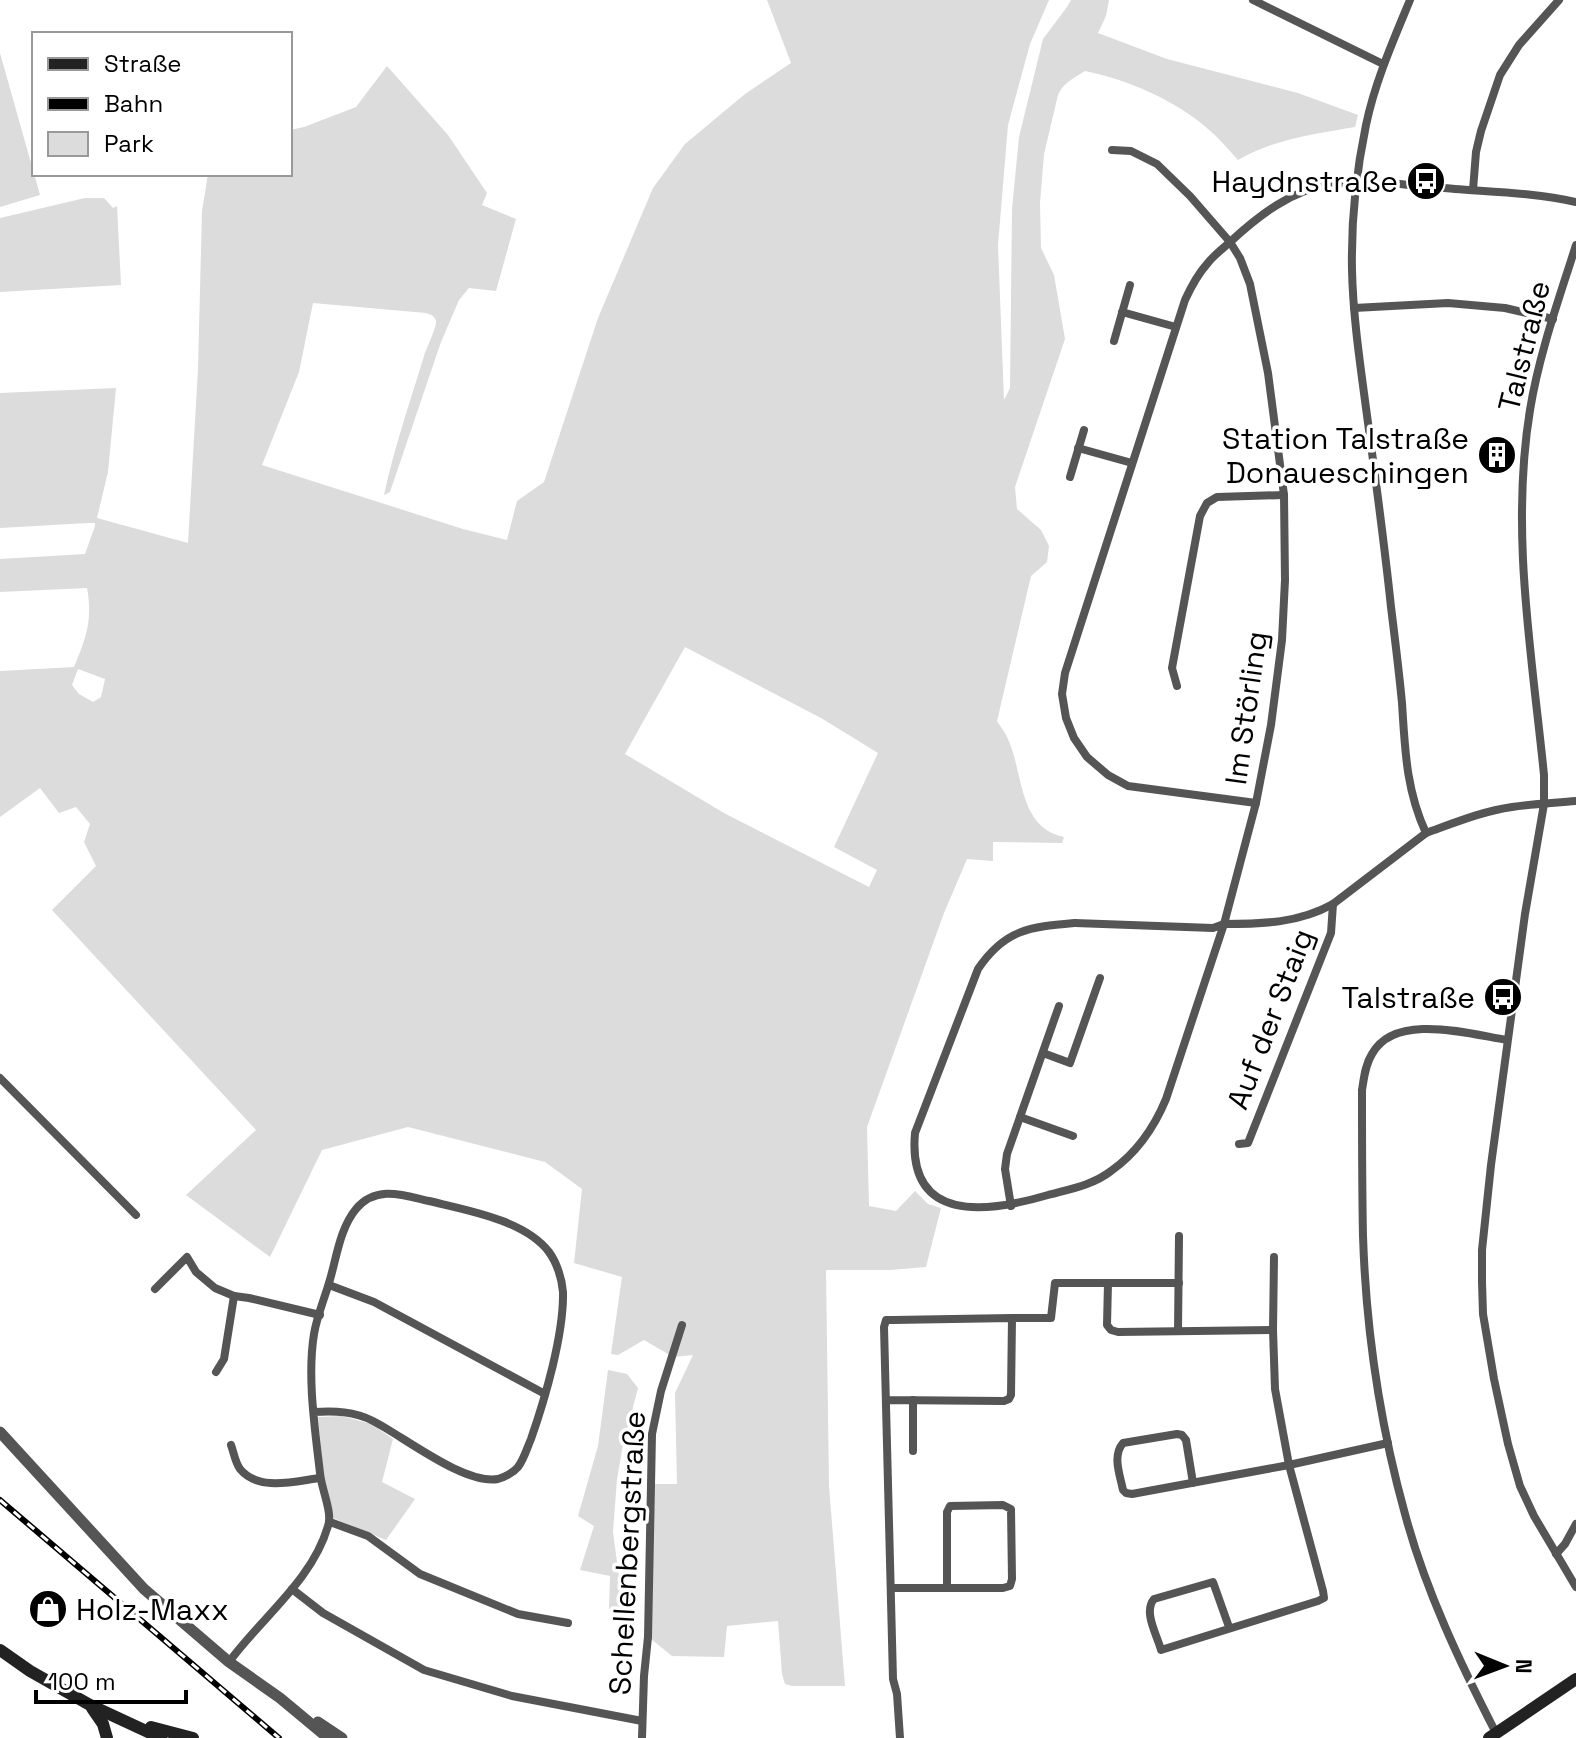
<svg xmlns="http://www.w3.org/2000/svg" width="1576" height="1738" font-family="'Space Grotesk',sans-serif">
<style>
.green{fill:#dcdcdc;fill-rule:evenodd}
.lines{fill:none;stroke-linecap:round;stroke-linejoin:round}
.minor{stroke:#555;stroke-width:8}
.tertiary{stroke:#555;stroke-width:11}
.secondary{stroke:#222;stroke-width:12}
.rail-casing{stroke:#000;stroke-width:6}
.rail{stroke:#fff;stroke-width:3;stroke-dasharray:9;stroke-linecap:butt}
.labels{text-anchor:middle;dominant-baseline:central;stroke-width:7;stroke-linejoin:round;paint-order:stroke}
.poi-label{font-size:30px;fill:#000;stroke:#fff;text-anchor:end}
.street-label{font-size:30px;fill:#000;stroke:#fff}
</style>
<rect width="100%" height="100%" fill="#fff"/>
<g class="green">
<path d="M767 0H1049L1030 44 1008 125 998 245 1004 400 1010 388 1012 209 1019 137 1043 39 1067 7 1071 0H1109L1106 16 1098 33 1167 59 1298 93 1358 115 1355 127C1315 134 1274 139 1238 160 1229 150 1219 138 1208 129 1177 101 1126 79 1085 71 1074 78 1063 83 1058 95L1044 154 1040 203 1041 248 1054 275 1065 339 1015 487 1017 509 1041 530 1049 546 1047 562 1031 576 997 721C1000 726 1005 732 1007 737 1024 771 1017 827 1064 837L1062 843 993 842V861L967 859 944 913 867 1127 869 1206 896 1211 915 1191 928 1204 941 1208 926 1267 890 1270H826L829 1486 845 1686H792L785 1684 782 1674 778 1621 727 1626 724 1657 672 1656 651 1639 652 1484H677L675 1393 693 1355 673 1357 644 1340 618 1355 611 1354 622 1277 574 1263 582 1189 545 1162 408 1127 322 1150 270 1257 186 1195 256 1130 52 910 96 866 84 842 90 824 76 807 59 813 40 788 0 817V671L74 667C86 638 93 620 87 588L0 592V559L85 554 95 526V523H88L0 528V393L116 388 108 472 97 518 188 543 198 369 202 211 208 174H290V130L304 127 356 107 387 66 448 135 487 193 482 205 516 219 496 291 469 288 459 300 441 342 390 492 384 495C394 448 410 402 424 356 426 349 437 327 436 321 434 315 431 315 426 313L313 303 299 372 262 465 463 529 507 540 517 501 544 482 598 318 653 188 685 144 745 94 791 63ZM685 647 821 718 878 753 834 847 877 870 869 887 724 813 625 754ZM78 669 105 679 101 697 93 702 79 694 72 685Z"/>
<path d="M0 53 40 195 0 207Z"/>
<path d="M85 198H104L113 208 117 206 121 285 0 292V218Z"/>
<path d="M608 1370 627 1374 638 1388 623 1445 617 1479 613 1532 624 1614 618 1637V1618L609 1608 610 1576 580 1570 594 1526 578 1516 598 1446Z"/>
<path d="M342 1416 371 1424 393 1439 382 1482 415 1499 386 1540 333 1518 324 1477 318 1417Z"/>
</g>
<g class="lines">
<g class="minor">
<path d="M1253 0 1383 64"/>
<path d="M1410 0C1393 41 1375 82 1366 125 1356 173 1351 221 1352 270 1353 316 1360 363 1366 408 1375 474 1384 540 1391 607 1395 639 1399 671 1402 703 1405 749 1406 790 1426 833"/>
<path d="M1112 150 1131 151 1157 164 1190 196 1230 242 1240 258 1250 284 1268 373 1284 495 1285 580 1282 640 1271 725 1256 803 1224 924C1263 924 1299 923 1333 904L1426 833C1454 823 1483 811 1512 807 1533 804 1555 803 1576 801"/>
<path d="M1473 190 1476 152 1481 131 1500 75 1519 45 1559 0"/>
<path d="M1576 245C1559 299 1539 354 1530 410 1510 531 1532 655 1544 775V804L1525 914 1491 1165 1482 1250V1282L1483 1314 1494 1379 1508 1444 1520 1486 1534 1516 1576 1587"/>
<path d="M1354 308 1448 303 1505 308 1553 319"/>
<path d="M1122 312 1176 327"/>
<path d="M1114 341 1130 285"/>
<path d="M1078 448 1132 463"/>
<path d="M1070 477 1084 430"/>
<path d="M1177 686 1172 668 1200 516 1207 503 1217 497 1284 495"/>
<path d="M1256 803 1128 786 1108 775 1087 757 1074 738 1066 718 1062 694 1065 673 1185 300C1191 287 1197 275 1207 264 1213 256 1221 250 1229 243 1258 216 1292 189 1333 184 1370 179 1417 186 1455 189 1495 192 1537 193 1576 202"/>
<path d="M1075 923 1213 928 1224 924 1166 1099C1154 1128 1138 1152 1111 1171 1093 1185 1070 1189 1048 1195 987 1213 907 1224 915 1133L978 969C1005 929 1030 927 1075 923Z"/>
<path d="M1043 1053 1070 1063 1100 978"/>
<path d="M0 1078 136 1215"/>
<path d="M1020 1117 1073 1136"/>
<path d="M1239 1144 1248 1143 1331 933 1333 904"/>
<path d="M1011 1206 1005 1169 1007 1154 1059 1006"/>
<path d="M1274 1257 1273 1330 1275 1389 1289 1465 1388 1443"/>
<path d="M1108 1283H1179"/>
<path d="M329 1285 374 1302 545 1394"/>
<path d="M155 1289 187 1257 196 1272 215 1288 234 1296 249 1298 320 1315"/>
<path d="M1012 1318H1051L1055 1283H1108L1107 1325 1111 1330 1118 1332 1273 1330"/>
<path d="M1178 1331 1179 1236"/>
<path d="M216 1372 224 1359 234 1296"/>
<path d="M886 1400 1004 1401 1009 1399 1011 1395 1012 1318 893 1320H886L884 1327 893 1679 897 1694 900 1738"/>
<path d="M913 1400V1451"/>
<path d="M231 1445C234 1453 235 1462 240 1469 259 1492 295 1481 320 1478"/>
<path d="M1193 1483 1186 1440 1182 1435 1177 1434 1123 1443C1112 1456 1120 1475 1123 1490L1126 1493 1132 1494 1289 1465 1323 1591 1324 1598 1318 1601 1161 1650C1157 1635 1143 1612 1154 1599L1213 1582 1229 1627"/>
<path d="M330 1522 368 1536 420 1574 518 1614 568 1623"/>
<path d="M1556 1554 1565 1544 1576 1524"/>
<path d="M891 1588H1003L1010 1586 1012 1579 1011 1509 1003 1505 950 1506 947 1512V1587"/>
<path d="M292 1589 323 1613 424 1670 512 1696 642 1721"/>
<path d="M229 1662C262 1617 312 1581 328 1526 333 1513 321 1488 320 1473 315 1429 307 1377 314 1334 317 1315 326 1295 331 1276 337 1254 341 1227 356 1209 376 1185 403 1195 429 1201 466 1210 525 1220 549 1252 557 1263 562 1279 563 1292 564 1334 545 1399 531 1439 527 1448 524 1459 518 1467 514 1472 505 1477 498 1479 464 1485 403 1436 373 1421 354 1411 335 1411 314 1412"/>
<path d="M1496 1733C1460 1663 1425 1589 1405 1514 1380 1424 1366 1330 1363 1236 1362 1188 1362 1139 1362 1090 1364 1078 1365 1065 1372 1054 1395 1012 1469 1034 1507 1040"/>
<path d="M642 1738 644 1676 648 1637 652 1434 661 1391 682 1325"/>
</g>
<g class="tertiary">
<path d="M0 1432 144 1589 229 1662 280 1698 328 1738"/>
<path d="M318 1722 342 1738"/>
</g>
<g class="secondary">
<path d="M0 1650 30 1671 90 1705 161 1738"/>
<path d="M92 1708 103 1724 107 1738"/>
<path d="M151 1727 193 1738"/>
<path d="M1489 1738 1576 1679"/>
</g>
<defs>
<path id="rail" d="M0 1500 279 1738"/>
</defs>
<use href="#rail" class="rail-casing"/>
<use href="#rail" class="rail"/>
</g>
<defs>
<symbol id="bus-disc" viewBox="-11 -11 22 22"><circle r="9.5" fill="#000" stroke="#fff"/><path d="M-5-6H5V4H4V6H2V4H-2V6H-4V4H-5ZM-3.5-4V0h7V-4ZM-3.5 1.2v1.5H-2V1.2ZM2 1.2v1.5H3.5V1.2Z" fill="#fff"/></symbol>
<symbol id="building-disc" viewBox="-11 -11 22 22"><circle r="9.5" fill="#000" stroke="#fff"/><path d="M-4-6H4V6H1V3H-1V6H-4ZM-2.5-4.3h1.7v1.8h-1.7ZM.8-4.3h1.7v1.8H.8ZM-2.5-1h1.7V.8h-1.7ZM.8-1h1.7V.8H.8Z" fill="#fff"/></symbol>
<symbol id="shop-disc" viewBox="-11 -11 22 22"><circle r="9.5" fill="#000" stroke="#fff"/><path d="M-5-2.5h2.3a2.7 3.5 0 0 1 5.4 0H5L5.5 6h-11ZM-1.5-2.5h3a1.5 2.3 0 0 0-3 0Z" fill="#fff"/></symbol>
</defs>
<g fill-rule="evenodd">
<use href="#bus-disc" x="1404" y="159" width="44" height="44"/>
<use href="#building-disc" x="1475" y="433" width="44" height="44"/>
<use href="#bus-disc" x="1481" y="975" width="44" height="44"/>
<use href="#shop-disc" x="26" y="1587" width="44" height="44"/>
</g>
<g class="labels">
<g class="poi-label">
<text x="1398" y="181">Haydnstraße</text>
<text x="1469" y="438">Station Talstraße<tspan x="1469" dy="34">Donaueschingen</tspan></text>
<text x="1475" y="997">Talstraße</text>
<text x="76" y="1609" text-anchor="start">Holz-Maxx</text>
</g>
<g class="street-label">
<text transform="translate(1524 346) rotate(-76)">Talstraße</text>
<text transform="translate(1246 708) rotate(-82)">Im Störling</text>
<text transform="translate(1270 1019) rotate(-69)">Auf der Staig</text>
<text transform="translate(627 1553) rotate(-87)">Schellenbergstraße</text>
</g>
</g>
<rect x="32" y="32" width="260" height="144" fill="#ffffff" stroke="#999999" stroke-width="2"/>
<rect x="48" y="58" width="40" height="12" fill="#222222" stroke="#999999" stroke-width="2"/>
<text x="104" y="72" font-size="24" fill="#000000">Straße</text>
<rect x="48" y="98" width="40" height="12" fill="#000000" stroke="#999999" stroke-width="2"/>
<text x="104" y="112" font-size="24" fill="#000000">Bahn</text>
<rect x="48" y="132" width="40" height="24" fill="#dcdcdc" stroke="#999999" stroke-width="2"/>
<text x="104" y="152" font-size="24" fill="#000000">Park</text>
<g transform="translate(1504 1666) rotate(91)" stroke="#ffffff" stroke-width="6" paint-order="stroke">
<path d="M0-6L14 30L0 20L-14 30Z" fill="#000000"/>
<text y="-12" font-size="22" font-weight="bold" text-anchor="middle" fill="#000000">N</text>
</g>
<path d="M36 1690v12h150v-12" fill="none" stroke="#000000" stroke-width="4"/>
<text x="48" y="1690" font-size="24" fill="#000000" stroke="#ffffff" stroke-width="6" paint-order="stroke">100 m</text>
</svg>
